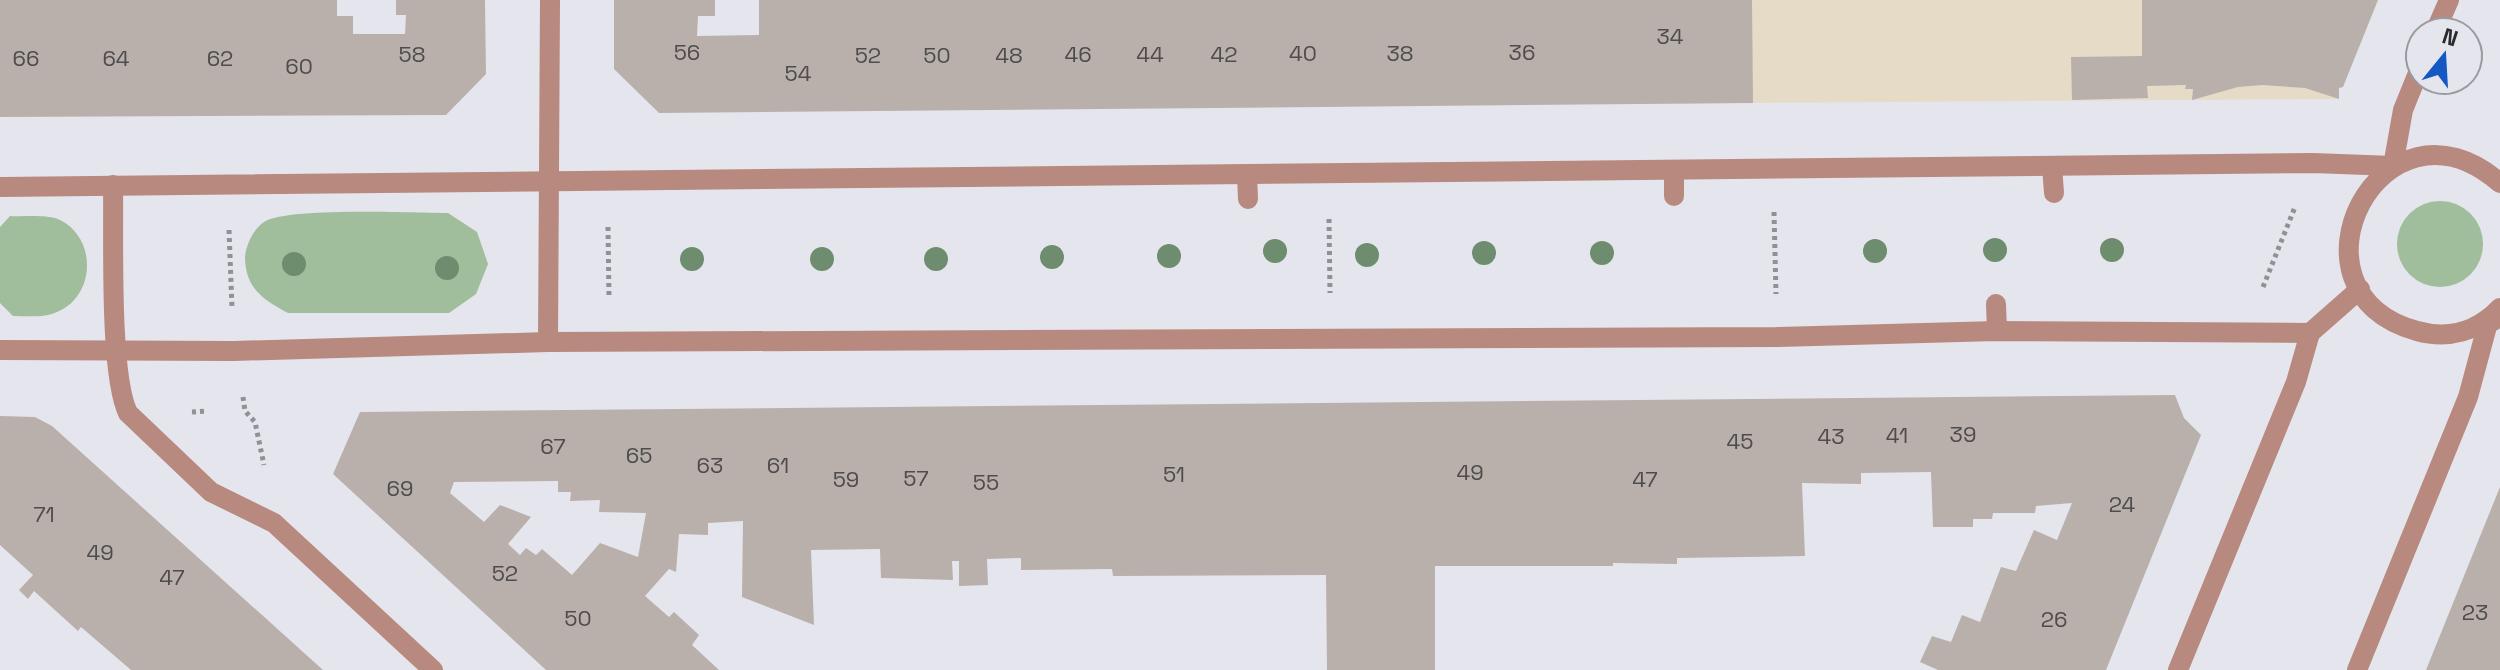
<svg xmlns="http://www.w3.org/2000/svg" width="2500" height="670" font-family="'Space Grotesk',sans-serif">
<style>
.education{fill:#e6dbc6}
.green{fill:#a0bd9c}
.building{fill:#b9b0ab;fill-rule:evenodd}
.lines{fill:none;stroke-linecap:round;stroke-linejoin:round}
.path{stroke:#909097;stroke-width:5;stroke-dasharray:4 4;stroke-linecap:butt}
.service{stroke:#b8897e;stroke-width:20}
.minor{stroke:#b8897e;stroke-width:20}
.tree{fill:#6e8c6e}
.labels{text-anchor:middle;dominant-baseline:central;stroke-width:8;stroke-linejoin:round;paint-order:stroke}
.number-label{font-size:22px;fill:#4e4c4d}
</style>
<rect width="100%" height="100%" fill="#e5e5ee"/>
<path class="education" d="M1589 0H2378L2339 88V99L1592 104Z"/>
<g class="green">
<circle cx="2440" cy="244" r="43"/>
<path d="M448 213 477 232 488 264 476 294 449 313H288C264 300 246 289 245 259 245 247 253 229 264 222 287 207 413 213 448 213Z"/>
<path d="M10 216C25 217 47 214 60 220 97 238 96 296 57 312 44 318 28 316 13 316L0 303V227Z"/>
</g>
<g class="building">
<path d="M0 0H337V16H353V34H405L406 15H396V0H485L486 74 446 115 0 117Z"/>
<path d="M614 0H715V16H698L697 36 759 35V0H1752L1753 103 659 113 614 69Z"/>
<path d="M2142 0H2378L2343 87 2339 88V99L2305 88 2262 85 2238 87 2192 100 2193 89H2185L2186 85 2147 86 2148 98 2072 100 2071 57 2142 56Z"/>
<path d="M2175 395 2184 418 2201 435 2106 670H1938L1920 662 1932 636 1951 642 1962 615 1980 622 2001 567 2016 571 2034 530 2057 540 2072 503 2036 506 2035 513H1993L1992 519H1973V527H1933L1931 472 1861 473V484L1802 483 1805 556 1677 558V564L1613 563V566H1435V670H1327L1326 575 1113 576 1112 569 1021 570V558L987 559 988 585 959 586V561H952L953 580 881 578 880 549 811 550 814 625 742 597 743 521 708 523V535L679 534 676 572 669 569 645 596 669 617 674 612 699 635 692 645 719 670H546L333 474 360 412ZM558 481V492H571L570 501 600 500 599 512 646 513 638 557 600 543 572 575 542 549 536 555 526 548 520 555 508 544 531 517 500 505 484 522 450 493 454 482Z"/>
<path d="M0 416 35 417 52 426 323 670H131L81 627 78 631 34 591 28 599 19 590 33 575 0 545Z"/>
<path d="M2500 487V670H2426L2464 576Z"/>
</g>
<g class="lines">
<g class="path">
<path d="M1774 212 1776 294"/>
<path d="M1329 219 1330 293"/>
<path d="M608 227 609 297"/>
<path d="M229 230 232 308"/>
<path d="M2263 287 2295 207"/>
<path d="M243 397 245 411 255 422 264 465"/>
<path d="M192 412 207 411"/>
</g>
<g class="service">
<path d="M2052 166 2054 193"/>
<path d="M1247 175 1248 199"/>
<path d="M1674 196V170"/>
<path d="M1996 304 1997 331"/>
</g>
<g class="minor">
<path d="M2435 32 2449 0"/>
<path d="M2500 183C2382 80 2274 292 2417 331 2449 340 2478 331 2500 308"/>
<path d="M113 185C114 236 109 374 128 413L211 492 274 523 433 670"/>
<path d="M0 187 2313 163 2393 166 2403 110 2420 68"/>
<path d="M548 342 550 0"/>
<path d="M0 350 234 351 548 342 1776 337 1997 331 2310 333 2360 289"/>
<path d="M2178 670 2296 382 2310 333"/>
<path d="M2357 670 2468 397 2489 319 2493 321"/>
</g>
</g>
<g class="tree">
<circle cx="1995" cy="250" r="12"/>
<circle cx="2112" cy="250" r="12"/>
<circle cx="1275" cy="251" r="12"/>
<circle cx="1875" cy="251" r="12"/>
<circle cx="1484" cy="253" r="12"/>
<circle cx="1602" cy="253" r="12"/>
<circle cx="1367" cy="255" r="12"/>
<circle cx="1169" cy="256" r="12"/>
<circle cx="1052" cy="257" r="12"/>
<circle cx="692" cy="259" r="12"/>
<circle cx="822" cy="259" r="12"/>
<circle cx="936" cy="259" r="12"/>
<circle cx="294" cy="264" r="12"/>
<circle cx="447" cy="268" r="12"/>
</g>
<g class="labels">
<g class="number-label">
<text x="1670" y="36">34</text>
<text x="687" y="52">56</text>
<text x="1522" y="52">36</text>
<text x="1303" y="53">40</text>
<text x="1400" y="53">38</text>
<text x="412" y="54">58</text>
<text x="1078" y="54">46</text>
<text x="1150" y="54">44</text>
<text x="1224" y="54">42</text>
<text x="868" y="55">52</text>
<text x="937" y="55">50</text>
<text x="1009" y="55">48</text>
<text x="26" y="58">66</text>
<text x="116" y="58">64</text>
<text x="220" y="58">62</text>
<text x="299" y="66">60</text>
<text x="798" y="73">54</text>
<text x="1963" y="434">39</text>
<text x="1897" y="435">41</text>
<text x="1831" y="436">43</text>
<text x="1740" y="441">45</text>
<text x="553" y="446">67</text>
<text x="639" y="455">65</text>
<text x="710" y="465">63</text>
<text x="778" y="465">61</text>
<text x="1470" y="472">49</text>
<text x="1174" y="474">51</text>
<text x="916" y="478">57</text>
<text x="846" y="479">59</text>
<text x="1645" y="479">47</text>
<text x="986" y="482">55</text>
<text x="400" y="488">69</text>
<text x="2122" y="504">24</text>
<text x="44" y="514">71</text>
<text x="100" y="552">49</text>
<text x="505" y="573">52</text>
<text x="172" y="577">47</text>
<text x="2475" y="612">23</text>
<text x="578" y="618">50</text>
<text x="2054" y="619">26</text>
</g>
</g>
<g transform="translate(2444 56) rotate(18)"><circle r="38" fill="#e5e5ee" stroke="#9a9aa1" stroke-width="2"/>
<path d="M0-6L14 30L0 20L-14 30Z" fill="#1558c3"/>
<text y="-12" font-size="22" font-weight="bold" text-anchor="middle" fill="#2a2a2e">N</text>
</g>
</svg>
